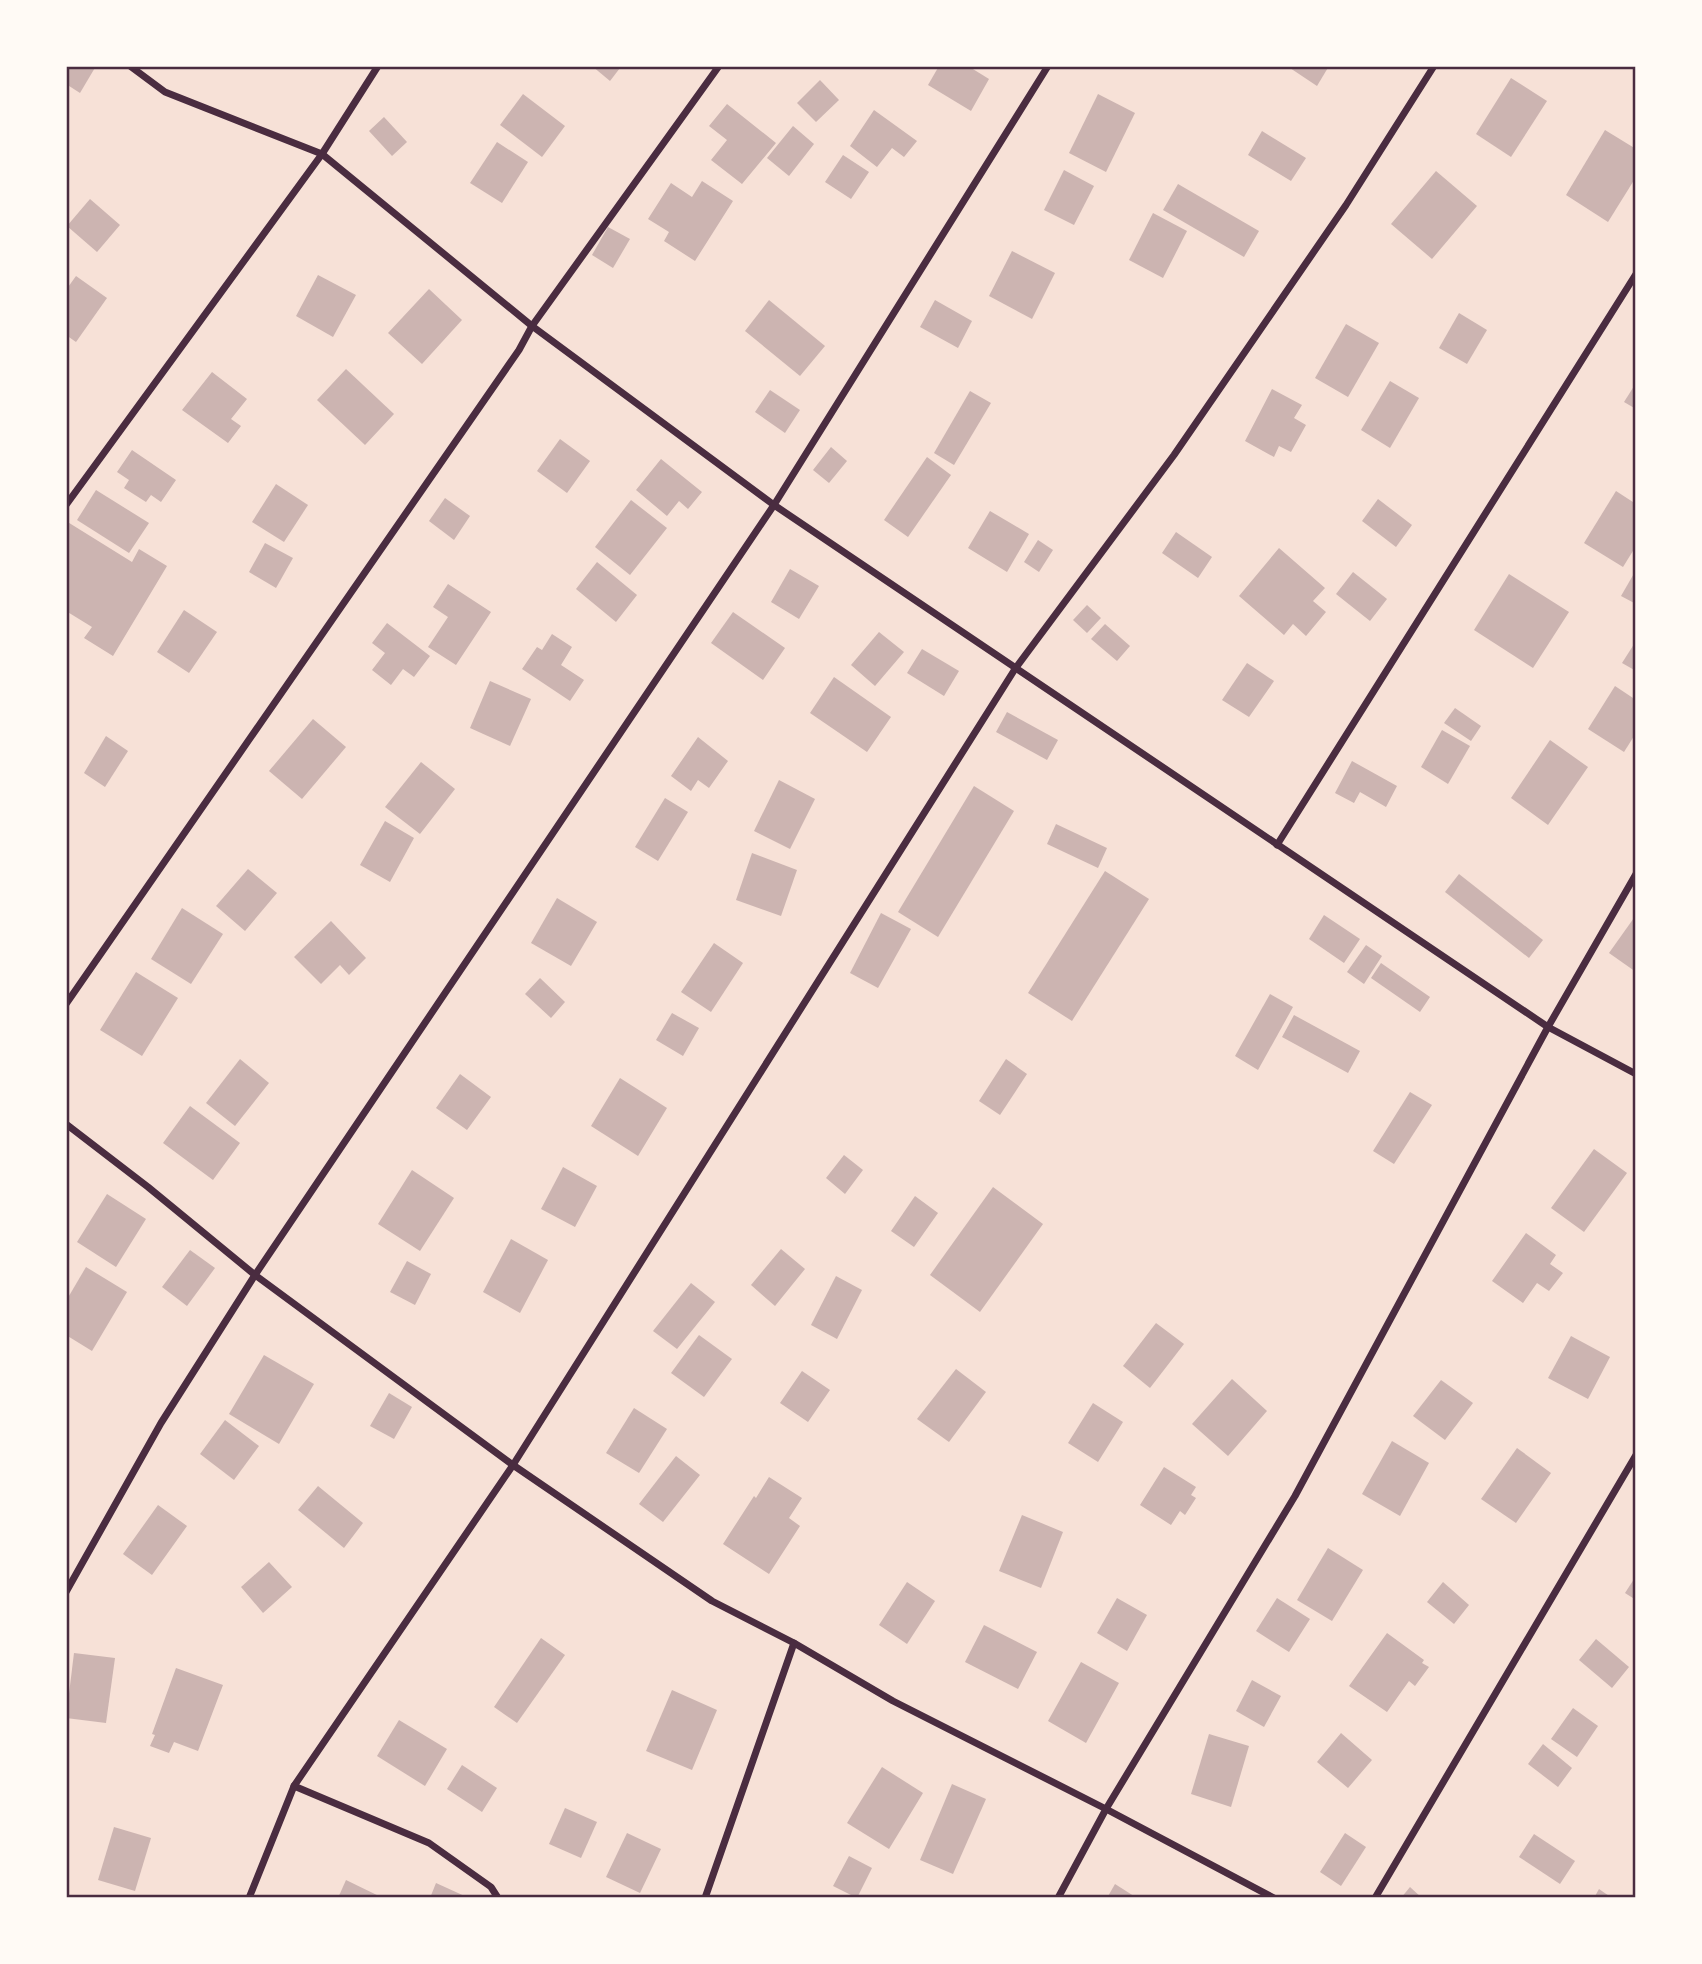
<svg xmlns="http://www.w3.org/2000/svg" width="1702" height="1964" font-family="'Noto Sans',sans-serif">
<style>
.building{fill:#ccb4b1}
.lines{fill:none;stroke-linecap:round;stroke-linejoin:round}
.minor{stroke:#4a2c40;stroke-width:7}
.neatline{fill:none;stroke:#4a2c40;stroke-width:2.5}
</style>
<rect width="100%" height="100%" fill="#f7e1d7"/>
<g class="building">
<path d="M66 66H96L80 93 66 84Z"/>
<path d="M592 66H619L620 68 610 81Z"/>
<path d="M939 66H968L989 79 971 111 928 85Z"/>
<path d="M1287 66H1329L1317 86Z"/>
<path d="M1511 78 1547 101 1511 157 1476 134Z"/>
<path d="M820 80 839 100 816 122 797 103Z"/>
<path d="M523 94 565 126 542 157 500 125Z"/>
<path d="M1098 94 1135 113 1106 172 1069 153Z"/>
<path d="M727 104 776 143 742 184 711 160 727 140 709 126Z"/>
<path d="M874 110 917 141 904 157 892 148 877 167 850 146Z"/>
<path d="M384 117 407 142 392 156 369 131Z"/>
<path d="M793 126 814 144 789 176 767 158Z"/>
<path d="M1605 130 1636 149V177L1608 222 1566 195Z"/>
<path d="M1262 131 1306 158 1291 181 1248 155Z"/>
<path d="M497 142 528 162 502 203 470 183Z"/>
<path d="M843 155 869 172 851 199 825 182Z"/>
<path d="M1064 170 1094 186 1074 225 1044 210Z"/>
<path d="M1436 171 1477 206 1432 259 1391 224Z"/>
<path d="M702 181 733 201 695 261 664 241 669 232 648 219 671 183 692 197Z"/>
<path d="M1178 184 1259 231 1244 257 1163 210Z"/>
<path d="M90 199 120 225 97 252 67 226Z"/>
<path d="M1153 213 1187 231 1163 278 1129 260Z"/>
<path d="M608 227 630 239 613 268 592 255Z"/>
<path d="M1012 251 1055 273 1032 319 989 296Z"/>
<path d="M318 275 356 295 333 337 296 316Z"/>
<path d="M76 276 107 298 76 342 66 335V290Z"/>
<path d="M429 289 462 320 422 364 388 333Z"/>
<path d="M769 300 825 346 800 376 745 331Z"/>
<path d="M935 300 972 321 958 348 920 327Z"/>
<path d="M1459 313 1487 330 1467 364 1439 348Z"/>
<path d="M1346 324 1379 343 1348 397 1315 378Z"/>
<path d="M346 369 394 414 365 445 317 400Z"/>
<path d="M212 372 247 399 231 419 241 426 228 443 182 410Z"/>
<path d="M1390 381 1419 398 1390 448 1361 430Z"/>
<path d="M1636 383V409L1624 402Z"/>
<path d="M1272 389 1302 405 1294 418 1306 425 1291 452 1279 446 1274 457 1245 441Z"/>
<path d="M770 390 800 410 785 433 755 412Z"/>
<path d="M970 391 991 403 954 465 934 453Z"/>
<path d="M560 439 590 461 567 493 537 471Z"/>
<path d="M831 447 847 461 829 483 813 470Z"/>
<path d="M132 450 176 480 161 502 151 495 146 502 124 488 129 480 117 472Z"/>
<path d="M927 457 951 475 908 537 884 520Z"/>
<path d="M661 459 702 492 688 509 679 501 667 516 636 490Z"/>
<path d="M276 484 308 505 284 542 252 522Z"/>
<path d="M96 490 149 523 129 553 77 520Z"/>
<path d="M1616 491 1636 504V546L1623 567 1584 543Z"/>
<path d="M445 498 470 516 454 540 429 521Z"/>
<path d="M1378 499 1412 525 1396 547 1362 521Z"/>
<path d="M631 500 667 528 630 575 595 547Z"/>
<path d="M990 511 1029 534 1007 572 968 548Z"/>
<path d="M66 521 132 562 139 549 167 566 113 656 84 638 92 627 66 611Z"/>
<path d="M1176 532 1212 557 1198 578 1162 553Z"/>
<path d="M1038 540 1053 550 1039 572 1024 562Z"/>
<path d="M265 543 293 558 276 588 249 572Z"/>
<path d="M1279 548 1325 588 1313 601 1326 612 1306 636 1293 624 1284 635 1239 596Z"/>
<path d="M597 562 637 595 616 622 576 589Z"/>
<path d="M790 569 819 586 799 619 771 602Z"/>
<path d="M1636 570V604L1621 596Z"/>
<path d="M1353 572 1387 599 1370 621 1336 594Z"/>
<path d="M1509 574 1569 612 1533 668 1474 630Z"/>
<path d="M448 584 491 612 456 665 428 647 448 617 433 607Z"/>
<path d="M1087 605 1101 618 1087 633 1073 620Z"/>
<path d="M184 610 217 632 189 673 157 652Z"/>
<path d="M733 612 785 648 763 680 711 643Z"/>
<path d="M387 623 430 656 414 677 403 669 391 685 372 670 385 653 372 643Z"/>
<path d="M1105 624 1130 646 1117 661 1091 639Z"/>
<path d="M879 632 904 652 875 686 851 665Z"/>
<path d="M552 634 572 647 561 665 584 680 570 701 522 669 537 647 542 650Z"/>
<path d="M1636 641V671L1622 663Z"/>
<path d="M922 649 959 671 944 696 907 673Z"/>
<path d="M1247 663 1274 681 1249 717 1222 700Z"/>
<path d="M834 677 891 717 867 752 810 713Z"/>
<path d="M490 681 531 699 510 746 470 728Z"/>
<path d="M1615 686 1636 700V733L1624 752 1588 729Z"/>
<path d="M1455 708 1481 726 1471 741 1444 723Z"/>
<path d="M1007 712 1058 740 1047 760 996 732Z"/>
<path d="M313 719 346 747 302 799 269 771Z"/>
<path d="M1442 730 1470 746 1448 784 1421 767Z"/>
<path d="M106 736 128 751 105 787 84 773Z"/>
<path d="M698 737 728 761 709 788 698 780 691 791 671 776Z"/>
<path d="M1550 740 1588 767 1548 825 1511 798Z"/>
<path d="M1352 761 1397 786 1386 807 1360 792 1354 803 1335 793Z"/>
<path d="M421 762 455 789 420 834 385 807Z"/>
<path d="M779 780 815 799 790 849 754 831Z"/>
<path d="M974 786 1014 811 938 937 898 912Z"/>
<path d="M665 798 688 812 658 861 635 847Z"/>
<path d="M385 821 414 838 390 882 360 865Z"/>
<path d="M1056 824 1107 848 1098 868 1047 844Z"/>
<path d="M752 853 797 870 781 916 736 900Z"/>
<path d="M248 869 277 893 245 931 216 906Z"/>
<path d="M1105 871 1149 899 1072 1021 1028 993Z"/>
<path d="M1459 874 1543 940 1529 958 1445 892Z"/>
<path d="M557 898 597 922 571 966 531 943Z"/>
<path d="M182 908 223 934 191 984 151 959Z"/>
<path d="M881 913 911 929 878 988 850 973Z"/>
<path d="M1324 915 1360 939 1344 963 1309 939Z"/>
<path d="M1636 915V972L1609 953Z"/>
<path d="M331 921 366 958 349 975 340 965 321 984 294 957Z"/>
<path d="M714 943 743 963 711 1012 681 992Z"/>
<path d="M1366 945 1382 956 1364 984 1347 972Z"/>
<path d="M1381 963 1430 997 1420 1012 1371 978Z"/>
<path d="M136 972 178 998 142 1056 100 1030Z"/>
<path d="M540 978 565 1002 551 1018 525 994Z"/>
<path d="M1270 994 1293 1007 1258 1070 1235 1056Z"/>
<path d="M672 1013 699 1028 683 1056 656 1040Z"/>
<path d="M1294 1015 1360 1051 1348 1073 1282 1037Z"/>
<path d="M240 1059 269 1083 235 1126 206 1103Z"/>
<path d="M1006 1059 1027 1074 1000 1115 979 1101Z"/>
<path d="M460 1074 491 1097 467 1130 436 1108Z"/>
<path d="M620 1078 667 1108 638 1156 591 1126Z"/>
<path d="M1410 1092 1432 1105 1394 1164 1373 1151Z"/>
<path d="M190 1106 240 1143 213 1180 163 1143Z"/>
<path d="M1594 1149 1627 1173 1584 1232 1551 1208Z"/>
<path d="M844 1155 863 1170 845 1194 826 1178Z"/>
<path d="M563 1167 597 1186 575 1227 541 1209Z"/>
<path d="M412 1170 454 1198 420 1251 378 1224Z"/>
<path d="M993 1187 1043 1224 980 1312 930 1275Z"/>
<path d="M107 1194 146 1219 116 1267 77 1242Z"/>
<path d="M915 1196 938 1213 914 1247 891 1231Z"/>
<path d="M1526 1233 1556 1255 1550 1264 1563 1273 1549 1291 1537 1283 1523 1303 1492 1281Z"/>
<path d="M511 1239 548 1260 520 1313 483 1292Z"/>
<path d="M781 1249 805 1269 775 1306 751 1285Z"/>
<path d="M190 1250 215 1268 187 1306 162 1287Z"/>
<path d="M407 1261 431 1274 415 1305 390 1292Z"/>
<path d="M86 1267 127 1292 92 1351 66 1335V1301Z"/>
<path d="M836 1276 862 1290 837 1339 811 1325Z"/>
<path d="M691 1283 715 1302 677 1349 653 1331Z"/>
<path d="M1156 1323 1184 1344 1150 1388 1123 1366Z"/>
<path d="M699 1335 732 1359 704 1397 671 1373Z"/>
<path d="M1571 1336 1610 1357 1588 1399 1548 1378Z"/>
<path d="M264 1355 314 1384 279 1444 229 1414Z"/>
<path d="M956 1369 986 1392 949 1442 917 1419Z"/>
<path d="M802 1371 830 1390 808 1422 780 1403Z"/>
<path d="M1232 1379 1267 1411 1228 1456 1192 1424Z"/>
<path d="M1441 1380 1473 1403 1445 1440 1413 1416Z"/>
<path d="M389 1393 412 1407 394 1439 370 1426Z"/>
<path d="M1093 1403 1123 1422 1098 1462 1068 1443Z"/>
<path d="M634 1408 667 1429 639 1473 606 1453Z"/>
<path d="M225 1420 259 1446 234 1480 200 1454Z"/>
<path d="M1392 1441 1429 1463 1400 1516 1362 1494Z"/>
<path d="M1517 1448 1551 1473 1516 1523 1481 1499Z"/>
<path d="M676 1456 700 1475 663 1522 639 1504Z"/>
<path d="M1164 1467 1196 1487 1191 1495 1196 1498 1185 1515 1180 1511 1171 1525 1140 1505Z"/>
<path d="M769 1477 802 1498 789 1518 800 1526 769 1574 723 1544 754 1496 756 1498Z"/>
<path d="M318 1486 363 1523 344 1548 298 1510Z"/>
<path d="M158 1505 187 1526 152 1575 123 1554Z"/>
<path d="M1022 1515 1063 1532 1041 1588 999 1571Z"/>
<path d="M1328 1548 1363 1570 1332 1621 1297 1600Z"/>
<path d="M269 1562 292 1587 263 1613 241 1587Z"/>
<path d="M1636 1576V1600L1625 1593Z"/>
<path d="M907 1582 935 1601 907 1644 879 1625Z"/>
<path d="M1443 1582 1469 1605 1454 1624 1427 1602Z"/>
<path d="M1117 1598 1147 1615 1127 1651 1097 1633Z"/>
<path d="M1277 1598 1310 1619 1289 1652 1256 1631Z"/>
<path d="M984 1625 1037 1652 1018 1689 965 1662Z"/>
<path d="M1387 1633 1424 1660 1422 1663 1429 1667 1415 1686 1409 1681 1387 1712 1349 1686Z"/>
<path d="M541 1638 565 1655 517 1723 494 1707Z"/>
<path d="M1596 1639 1629 1667 1612 1688 1579 1660Z"/>
<path d="M74 1653 115 1658 106 1723 66 1718Z"/>
<path d="M1081 1662 1119 1683 1086 1743 1048 1721Z"/>
<path d="M176 1668 223 1685 198 1751 174 1742 169 1753 150 1746 155 1735 152 1734Z"/>
<path d="M1252 1680 1281 1696 1264 1727 1236 1711Z"/>
<path d="M672 1690 717 1710 692 1770 646 1751Z"/>
<path d="M1573 1708 1598 1726 1577 1757 1551 1739Z"/>
<path d="M399 1720 447 1749 425 1786 377 1756Z"/>
<path d="M1341 1733 1372 1760 1348 1788 1317 1762Z"/>
<path d="M1209 1734 1249 1746 1231 1807 1191 1794Z"/>
<path d="M1543 1744 1572 1768 1558 1787 1528 1764Z"/>
<path d="M462 1765 497 1788 482 1812 447 1789Z"/>
<path d="M882 1767 923 1793 889 1849 847 1823Z"/>
<path d="M952 1784 986 1799 953 1874 920 1860Z"/>
<path d="M565 1808 597 1822 581 1858 549 1844Z"/>
<path d="M114 1827 151 1838 135 1891 98 1880Z"/>
<path d="M627 1833 661 1849 640 1893 606 1877Z"/>
<path d="M1345 1833 1366 1847 1341 1886 1320 1872Z"/>
<path d="M1534 1834 1575 1861 1560 1884 1519 1857Z"/>
<path d="M849 1856 872 1868 857 1898 833 1886Z"/>
<path d="M346 1880 383 1898H338Z"/>
<path d="M436 1883 469 1898H430Z"/>
<path d="M1115 1884 1137 1898H1107Z"/>
<path d="M1410 1887 1422 1898H1401Z"/>
<path d="M1599 1889 1612 1898H1594Z"/>
</g>
<g class="lines">
<g class="minor">
<path d="M130 66 165 92 322 154 532 326 774 505 1548 1027 1636 1074"/>
<path d="M66 505 322 154 378 66"/>
<path d="M1277 845 1636 274"/>
<path d="M66 1004 519 350 532 326 719 66"/>
<path d="M66 1124 148 1187 255 1275 513 1465 712 1601 794 1643 893 1701 1106 1809 1274 1898"/>
<path d="M66 1592 161 1423 255 1275 774 505 1048 66"/>
<path d="M294 1786 429 1843 491 1887 498 1898"/>
<path d="M249 1898 294 1786 513 1465 1015 669 1174 455 1346 205 1434 66"/>
<path d="M705 1898 794 1643"/>
<path d="M1058 1898 1106 1809 1295 1496 1548 1027 1636 874"/>
<path d="M1375 1898 1636 1455"/>
</g>
</g>
<rect width="1702" height="1964" fill="none" stroke="#fffaf5" stroke-width="136"/>
<rect x="68" y="68" width="1566" height="1828" class="neatline"/>
</svg>
